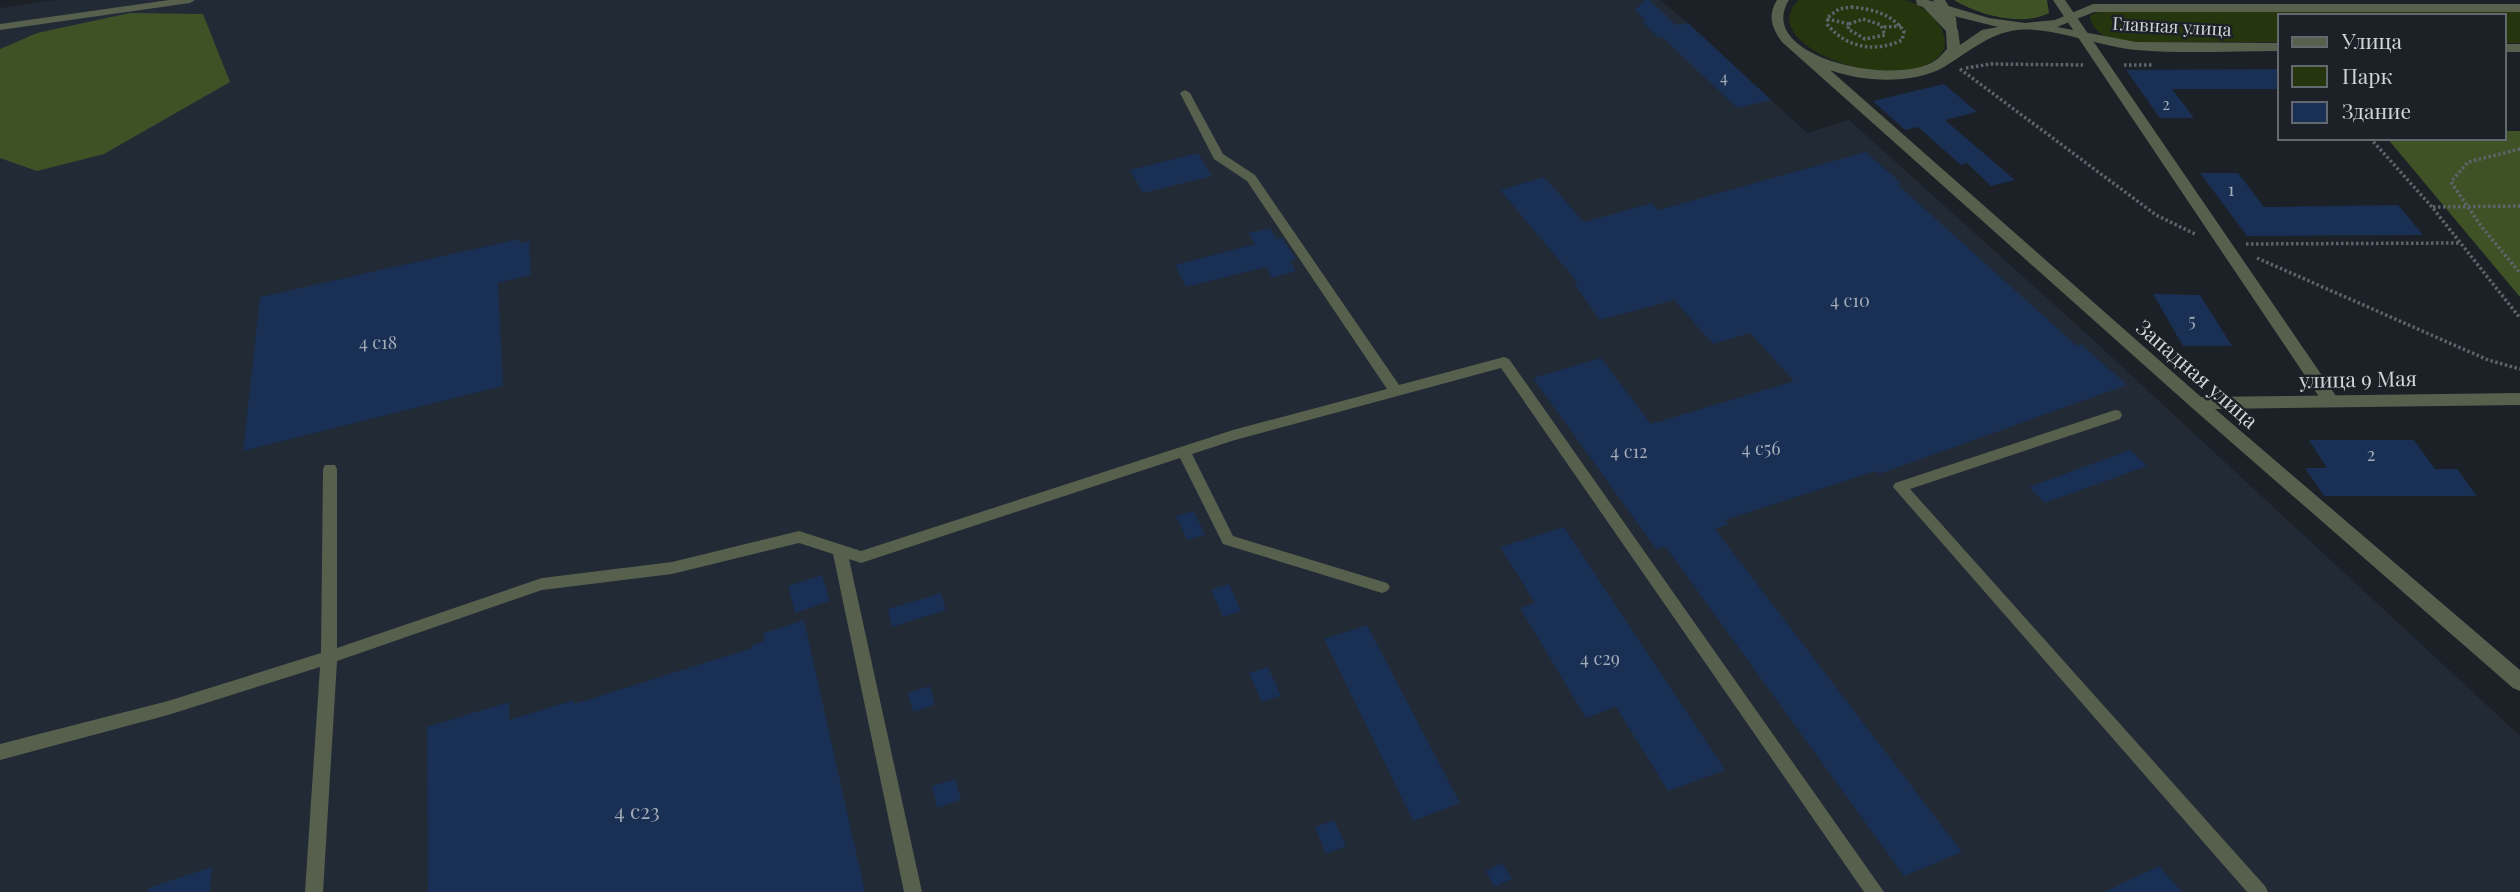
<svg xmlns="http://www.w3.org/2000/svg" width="2520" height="892" font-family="'Playfair Display',serif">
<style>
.built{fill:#222a36}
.green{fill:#25350e}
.forest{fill:#3f5226}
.building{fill:#192f53}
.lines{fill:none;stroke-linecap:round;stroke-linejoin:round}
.path{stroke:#5f646a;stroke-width:3.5;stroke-dasharray:2.5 2.5;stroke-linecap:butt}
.service{fill:#57604d;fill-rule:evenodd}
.minor{fill:#57604d;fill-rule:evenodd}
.tertiary{fill:#57604d;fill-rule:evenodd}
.labels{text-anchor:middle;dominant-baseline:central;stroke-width:5;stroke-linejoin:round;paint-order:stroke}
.far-number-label{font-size:16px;fill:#a3abb8}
.far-street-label{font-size:18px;fill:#d1d4d9;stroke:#1c2128}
.number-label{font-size:18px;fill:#a3abb8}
.street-label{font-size:21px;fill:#d1d4d9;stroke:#1c2128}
.near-number-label{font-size:21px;fill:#a3abb8}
</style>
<rect width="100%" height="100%" fill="#1c2128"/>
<path class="built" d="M57 0H1660L1688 23 1807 133 1849 120 2089 336 2520 736V892H0V8Z"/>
<g class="green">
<path d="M1799 0C1832 0 1869 0 1903 0 1923 3 1950 27 1944 49 1913 105 1748 46 1799 0Z"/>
<path d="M2099 12H2520V43H2504V16H2280V42H2120C2106 38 2091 31 2090 15Z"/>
</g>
<g class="forest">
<path d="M1954 0H2047L2049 13C2022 27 1978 15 1954 0Z"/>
<path d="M130 13 203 14 230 82 104 154 37 171 0 158V49L37 33Z"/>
<path d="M2504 131H2520V297L2387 138H2504Z"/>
</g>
<g class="building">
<path d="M1645 0H1649L1676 25 1688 23 1771 100 1737 108 1662 37 1659 38 1642 22 1646 21 1635 10Z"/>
<path d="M2280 69V89H2172L2194 118H2160L2126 70Z"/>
<path d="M1944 84 1977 112 1945 120 2015 180 1991 186 1967 163 1961 165 1918 127 1905 130 1873 101Z"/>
<path d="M1866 152 1901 183 1897 184 2077 346 2081 344 2127 385 1879 474 1876 471 1725 520 1729 524 1715 529 1962 852 1904 876 1665 546 1656 549 1533 378 1601 358 1651 424 1794 381 1750 333 1713 344 1674 300 1600 320 1574 284 1578 283 1500 190 1544 177 1584 222 1652 203 1658 210Z"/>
<path d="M1198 153 1212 176 1143 193 1130 170Z"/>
<path d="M2200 173H2238L2264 207 2398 205 2423 235 2247 236Z"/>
<path d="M1270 228 1277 239 1282 238 1296 259 1290 261 1296 271 1272 278 1266 267 1186 287 1175 265 1255 244 1248 233Z"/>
<path d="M519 239V243L529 241 531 275 498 283 503 386 243 451 260 297Z"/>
<path d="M2153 294 2200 295 2232 346H2183Z"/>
<path d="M2309 440H2414L2435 469H2457L2477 496H2324L2305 468H2327Z"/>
<path d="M2130 450 2147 466 2045 503 2029 487Z"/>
<path d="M1194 511 1205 535 1187 540 1176 516Z"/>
<path d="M1564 527 1725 770 1668 791 1616 707 1586 718 1520 608 1535 603 1500 547Z"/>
<path d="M822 575 830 601 795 613 788 586Z"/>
<path d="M1229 584 1241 611 1223 617 1211 590Z"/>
<path d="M941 593 946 610 892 627 888 609Z"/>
<path d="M804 620 865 892H428L427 727 509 702V720L574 700V704L752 648V645L764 641 763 633Z"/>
<path d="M1367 625 1460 803 1413 821 1324 639Z"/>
<path d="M1268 667 1281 696 1262 702 1249 673Z"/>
<path d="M930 686 935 705 913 712 908 693Z"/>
<path d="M955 779 961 800 937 808 932 786Z"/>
<path d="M1334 820 1346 846 1326 854 1315 827Z"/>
<path d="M1502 863 1512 879 1495 887 1485 871Z"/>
<path d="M2159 866 2182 892H2104Z"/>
<path d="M212 867 210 892H148V888Z"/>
</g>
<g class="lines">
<g class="path">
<path d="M1851 7C1872 9 1890 13 1904 31L1902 40C1875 53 1846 48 1827 24L1828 17 1839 9Z"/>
<path d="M1827 19 1849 24"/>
<path d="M1863 19 1881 25 1885 35 1865 39 1848 29 1849 24Z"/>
<path d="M1884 27 1901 26"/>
<path d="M2124 65H2153"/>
<path d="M1966 68 1991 64 2083 65"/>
<path d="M1960 69 2156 215 2195 234"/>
<path d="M2370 138 2432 207 2520 318"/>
<path d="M2520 149 2468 162 2451 182 2481 226 2520 273"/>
<path d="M2433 207 2520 206"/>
<path d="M2246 244 2460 243"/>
<path d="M2257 258 2488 360 2520 369"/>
</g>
<g class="service">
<path d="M169 0H195L190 3 0 30V24Z"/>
<path d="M1185 90 1190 93 1223 154 1255 175 1399 385 1504 357 1509 359 1884 892H1864L1501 368 1235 440 1192 454 1233 536 1387 583 1390 587 1387 591 1382 593 1223 544 1180 458 861 563 849 559 922 892H904L833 554 799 543 672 574 542 590 337 661 323 892H305L320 667 168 715 0 760V744L168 701 321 653 323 469 325 465H335L337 469V648L542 578 672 562 799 531 861 551 1233 430 1387 389 1247 181 1214 159 1180 93Z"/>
<path d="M2115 410 2120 411 2122 415 2120 419 1910 489 2265 886 2268 892H2247L1893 487 1895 483Z"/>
</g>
<g class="minor">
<path d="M1933 0H1945L1956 18 1958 38 1953 39 1947 35 1944 18Z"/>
<path d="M2053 0H2065L2336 396 2338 400 2336 404H2324Z"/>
</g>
<g class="tertiary">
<path d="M1777 0H1789C1753 57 1897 88 1936 60 1940 57 1944 52 1947 49L1946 31 1923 7 1917 5 1916 0H1928L1989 18 2025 23 2055 20 2093 4H2520V12H2094L2057 27 2136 42 2280 43V51C2233 51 2184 54 2137 50 2101 47 2050 26 2017 30 1990 33 1967 53 1944 67 1912 85 1863 82 1830 70L2201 397 2520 393V405L2215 409 2520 670V691L2513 688 2191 407 1782 42C1772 28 1767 16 1777 0ZM1942 13 1998 27 1982 30 1960 45 1958 30Z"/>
<rect x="2504" y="44" width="16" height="8"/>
</g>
</g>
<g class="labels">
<g class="far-number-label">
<text x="1724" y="76">4</text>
<text x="2166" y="103">2</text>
</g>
<g class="far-street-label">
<text transform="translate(2172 26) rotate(3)">Главная улица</text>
</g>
<g class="number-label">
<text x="2231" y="189">1</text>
<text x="1850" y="300">4 с10</text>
<text x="2192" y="320">5</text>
<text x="378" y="342">4 с18</text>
<text x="1761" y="448">4 с56</text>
<text x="1629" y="451">4 с12</text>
<text x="2371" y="454">2</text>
<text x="1600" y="658">4 с29</text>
</g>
<g class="street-label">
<text transform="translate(2198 373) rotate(41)">Западная улица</text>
<text transform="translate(2358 378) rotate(-1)">улица 9 Мая</text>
</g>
<g class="near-number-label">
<text x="637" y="810">4 с23</text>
</g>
</g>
<rect x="2278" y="14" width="228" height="126" fill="#1c2128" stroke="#64696f" stroke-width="2"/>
<rect x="2292" y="37" width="35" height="10" fill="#57604d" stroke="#64696f" stroke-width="2"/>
<text x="2342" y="49" font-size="21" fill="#d1d4d9">Улица</text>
<rect x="2292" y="66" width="35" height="21" fill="#25350e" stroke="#64696f" stroke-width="2"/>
<text x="2342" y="84" font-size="21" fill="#d1d4d9">Парк</text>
<rect x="2292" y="102" width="35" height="21" fill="#192f53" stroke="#64696f" stroke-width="2"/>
<text x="2342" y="119" font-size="21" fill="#d1d4d9">Здание</text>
</svg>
